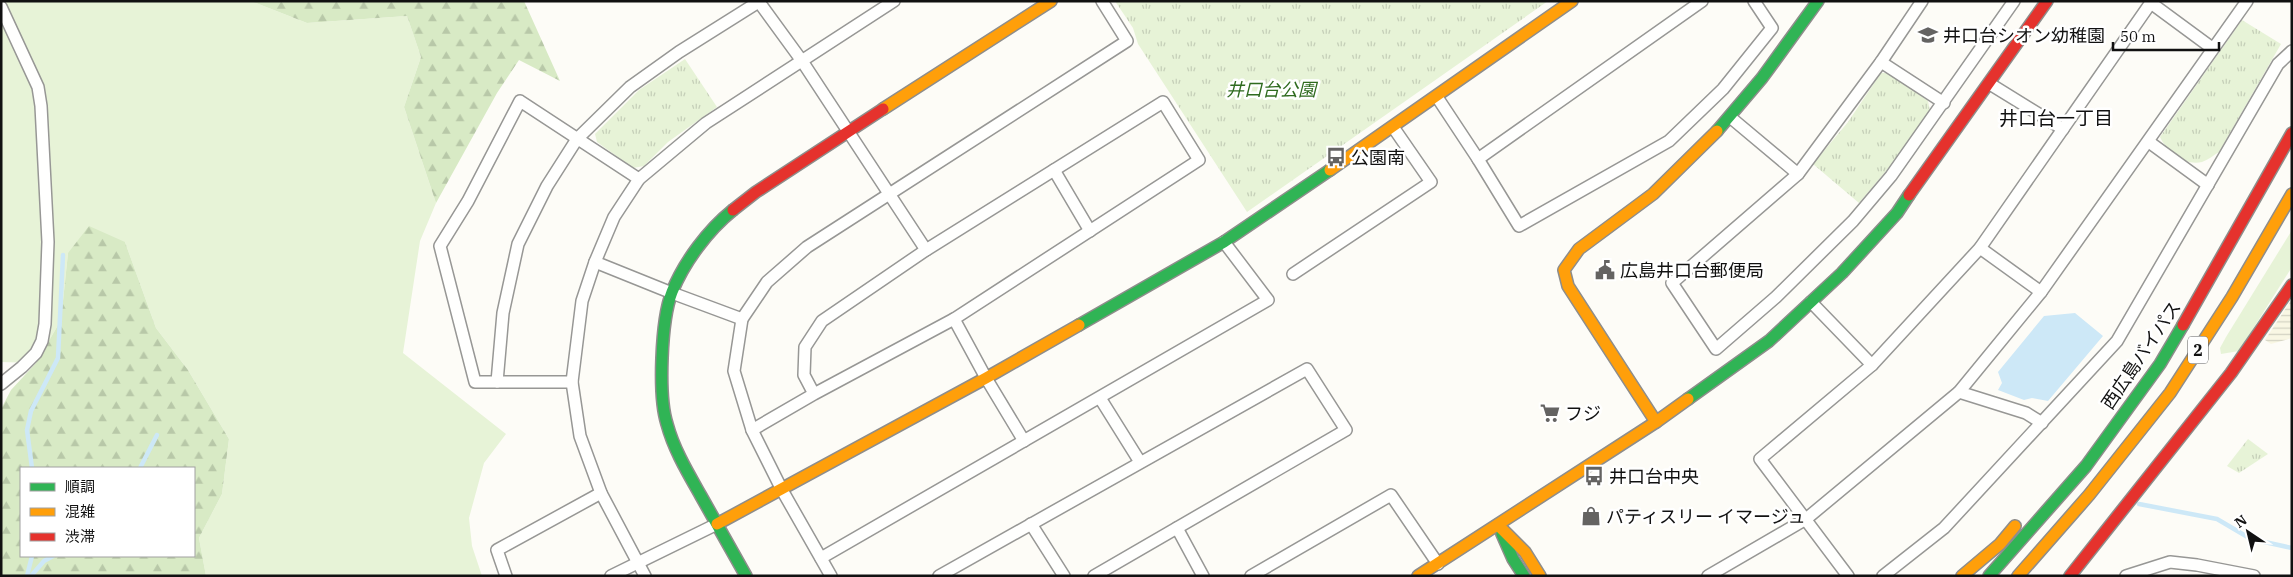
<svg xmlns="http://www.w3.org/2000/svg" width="2293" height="577" font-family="'IBM Plex Serif','Noto Sans JP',serif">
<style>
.farmland{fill:url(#farmland-rules)}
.grass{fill:#e7f3d7}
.forest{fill:url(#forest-firs);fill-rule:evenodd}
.park{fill:url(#park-tufts)}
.water{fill:#cde8f7}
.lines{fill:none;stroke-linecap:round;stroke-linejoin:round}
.stream{stroke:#cde8f7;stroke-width:4.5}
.street-casing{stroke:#979795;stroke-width:14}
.fast-casing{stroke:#8e8d8b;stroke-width:14}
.slow-casing{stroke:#8e8d8b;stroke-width:14}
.jam-casing{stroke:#8e8d8b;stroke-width:14}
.street{stroke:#fffffe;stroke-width:11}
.fast{stroke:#30b455;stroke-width:11}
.slow{stroke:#ff9f0a;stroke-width:11}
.jam{stroke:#e5322d;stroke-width:11}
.labels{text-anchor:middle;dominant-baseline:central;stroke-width:5;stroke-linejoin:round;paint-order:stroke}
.shield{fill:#fff;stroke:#585858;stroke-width:1}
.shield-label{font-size:16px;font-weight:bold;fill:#111}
.poi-label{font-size:18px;fill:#111;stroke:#fff;text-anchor:start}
.park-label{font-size:18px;font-style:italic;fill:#2f6b1f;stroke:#fff}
.street-label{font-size:18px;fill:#111;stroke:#fff}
.neighbourhood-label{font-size:19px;fill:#111;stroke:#fff}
</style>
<defs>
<pattern id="farmland-rules" width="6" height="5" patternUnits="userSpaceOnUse" patternTransform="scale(1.25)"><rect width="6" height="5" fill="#f9f7e4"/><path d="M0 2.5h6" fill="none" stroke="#d4d3c3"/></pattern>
<pattern id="forest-firs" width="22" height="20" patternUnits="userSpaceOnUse" patternTransform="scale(1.25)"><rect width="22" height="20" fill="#d8eac5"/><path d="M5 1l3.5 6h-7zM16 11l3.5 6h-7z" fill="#b8c8a8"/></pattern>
<pattern id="park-tufts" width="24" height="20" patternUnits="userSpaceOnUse" patternTransform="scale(1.25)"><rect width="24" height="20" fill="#e7f3d7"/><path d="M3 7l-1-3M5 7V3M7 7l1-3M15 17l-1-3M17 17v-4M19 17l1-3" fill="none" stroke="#c5cfb8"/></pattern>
</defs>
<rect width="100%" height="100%" fill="#fdfcf7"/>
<path class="farmland" d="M2292 299V338L2271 344 2265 340Z"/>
<g class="grass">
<path d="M1 1H251L307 23 407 16 421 57 404 107 436 203 420 241 403 353 506 434 484 463 469 518 472 546 482 576H206L199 538 222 494 229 439 188 370 156 328 125 242 68 253 61 320 36 363 1 362Z"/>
<path d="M2292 230V267L2239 351 2221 354 2220 348 2226 337Z"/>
</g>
<g class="forest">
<path d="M251 1H524L560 81 519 60 497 93 436 203 404 107 421 57 407 16 307 23Z"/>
<path d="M89 226 125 242 156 328 188 370 229 439 222 494 199 538 206 576H1V409L11 390 36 363 61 320 68 253ZM21 468H194V556H21Z"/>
</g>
<g class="park">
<path d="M1115 1H1548L1247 212 1138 44 1133 28Z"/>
<path d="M2242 20 2281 44 2219 152C2214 155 2208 160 2202 162 2185 166 2167 152 2160 137Z"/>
<path d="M685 59 717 107 668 142 644 166 633 168 597 142 595 134 639 90Z"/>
<path d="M1881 73H1890L1928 101 1930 111 1902 152 1859 203 1813 164 1848 122Z"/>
<path d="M2248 439 2268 454 2239 473 2227 466Z"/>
</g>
<path class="water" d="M2075 313 2103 336 2048 401 2032 398 2024 400 1998 390 2002 383 1998 372 2044 316Z"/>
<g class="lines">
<g class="stream">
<path d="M32 468 27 430 31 411 58 358 63 255"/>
<path d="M140 468 157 435"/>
<path d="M2139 504 2217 519 2251 539 2292 548"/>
<path d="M27 576 32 556"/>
<path d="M31 576 44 561 53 556"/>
</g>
<defs>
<g id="street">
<path d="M1922 1 1881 62 1798 174 1672 283 1716 349 1776 297 1853 221 1891 176 2014 1"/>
<path d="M759 2 802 61 926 250"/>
<path d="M2151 3 2212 48"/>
<path d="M1 7 38 87 41 106 48 242 45 324 42 341 36 353 22 367 1 384"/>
<path d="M1881 62 1944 103"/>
<path d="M1990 84 2063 129"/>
<path d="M1437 97 1478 159 1519 226 1669 141 1723 89 1772 28 1754 1"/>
<path d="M1730 117 1798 174"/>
<path d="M2149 142 2208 185"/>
<path d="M1478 159 1702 1"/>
<path d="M1054 170 1090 231"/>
<path d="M1980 248 2041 292"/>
<path d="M595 262 672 293 742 319"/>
<path d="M1293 274 1431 182 1393 127"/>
<path d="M1811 302 1872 365"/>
<path d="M954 319 986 378 1024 441"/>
<path d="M497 382 503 313 518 244 547 186 577 139 630 87 679 52 760 1"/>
<path d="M572 382H475L440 246 468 201 520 101 639 179"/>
<path d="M1959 392 2026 413 2042 423"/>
<path d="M1100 398 1140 462"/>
<path d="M752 430 814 394 954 319 1199 160 1163 102 926 250 822 321 805 347 804 375 814 394"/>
<path d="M1031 524 1064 576"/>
<path d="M1177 528 1203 576"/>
<path d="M821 558 1268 300 1224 242"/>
<path d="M506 576 497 550 601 493"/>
<path d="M611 576 717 524"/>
<path d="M645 576 601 493 580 436 572 382 582 301 595 262 614 217 639 179 706 123 894 1"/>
<path d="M831 576 782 490 752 430 734 371 742 319 767 282 807 247 1127 41 1102 1"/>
<path d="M939 576 1307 369 1346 430 1094 576"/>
<path d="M1251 576 1391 495 1438 564"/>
<path d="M1708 576 1806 519 1959 392 2041 292 2247 1"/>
<path d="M1848 576 1760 459 1872 365 1980 248 2152 1"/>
<path d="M1883 576 1944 528 2117 341 2278 64 2292 51"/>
<path d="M2126 576 2170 562 2197 565 2254 576"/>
</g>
<g id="fast">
<path d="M1717 131 1762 78 1818 1"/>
<path d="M733 210C708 230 684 262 672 292 661 320 658 396 667 424 674 450 688 473 701 496 716 523 731 549 746 576"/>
<path d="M1079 325 1224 242 1330 170"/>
<path d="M1688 399 1769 341 1842 273 1897 213 1909 195"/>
<path d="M1502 534 1513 559 1524 576"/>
<path d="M1989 576 2086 466 2160 364 2183 325"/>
</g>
<g id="slow">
<path d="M883 109 1051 1"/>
<path d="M1330 170 1572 1"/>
<path d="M1656 422 1568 286 1564 270 1579 249 1653 194 1717 131"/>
<path d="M717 524 986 378 1079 325"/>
<path d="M1498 525 1525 552 1540 576"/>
<path d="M1418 576 1656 422 1688 399"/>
<path d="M1962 576 2000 544 2015 526"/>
<path d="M2018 576 2089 495 2170 393 2232 297 2292 194"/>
</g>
<g id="jam">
<path d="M1909 195 2047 1"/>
<path d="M733 210 756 192 883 109"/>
<path d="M2183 325 2292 133"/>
<path d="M2070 576 2231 373 2292 285"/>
</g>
</defs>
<use href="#street" class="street-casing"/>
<use href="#fast" class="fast-casing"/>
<use href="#slow" class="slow-casing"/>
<use href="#jam" class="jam-casing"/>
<use href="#street" class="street"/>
<use href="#fast" class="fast"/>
<use href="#slow" class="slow"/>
<use href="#jam" class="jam"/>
</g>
<defs>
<symbol id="school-bare" viewBox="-9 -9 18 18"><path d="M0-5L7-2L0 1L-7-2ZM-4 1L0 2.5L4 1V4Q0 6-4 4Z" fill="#646362" stroke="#fff" stroke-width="2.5" paint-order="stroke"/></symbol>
<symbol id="bus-bare" viewBox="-9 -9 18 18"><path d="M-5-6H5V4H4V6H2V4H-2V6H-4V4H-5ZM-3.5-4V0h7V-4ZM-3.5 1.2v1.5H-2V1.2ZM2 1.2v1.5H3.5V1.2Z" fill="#646362" stroke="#fff" stroke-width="2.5" paint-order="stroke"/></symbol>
<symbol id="civic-bare" viewBox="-9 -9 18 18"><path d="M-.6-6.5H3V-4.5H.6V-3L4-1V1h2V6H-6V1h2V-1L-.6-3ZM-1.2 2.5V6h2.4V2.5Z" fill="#646362" stroke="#fff" stroke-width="2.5" paint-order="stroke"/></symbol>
<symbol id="supermarket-bare" viewBox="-9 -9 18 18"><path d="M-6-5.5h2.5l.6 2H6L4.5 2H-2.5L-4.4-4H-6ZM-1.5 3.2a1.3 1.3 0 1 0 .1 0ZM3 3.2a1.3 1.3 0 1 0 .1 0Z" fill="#646362" stroke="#fff" stroke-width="2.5" paint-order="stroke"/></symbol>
<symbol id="shop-bare" viewBox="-9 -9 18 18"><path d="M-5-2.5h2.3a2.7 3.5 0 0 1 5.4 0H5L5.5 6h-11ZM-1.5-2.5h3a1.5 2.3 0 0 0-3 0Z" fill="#646362" stroke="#fff" stroke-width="2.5" paint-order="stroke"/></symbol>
</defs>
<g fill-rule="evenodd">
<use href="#school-bare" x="1914" y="21" width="28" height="28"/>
<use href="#bus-bare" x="1322" y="143" width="28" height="28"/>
<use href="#civic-bare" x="1591" y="256" width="28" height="28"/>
<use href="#supermarket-bare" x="1536" y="399" width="28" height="28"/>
<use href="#bus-bare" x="1580" y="462" width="28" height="28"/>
<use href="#shop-bare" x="1577" y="502" width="28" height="28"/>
</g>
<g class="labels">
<rect class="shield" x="2188" y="336.5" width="20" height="27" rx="4"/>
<g class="shield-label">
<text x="2198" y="350">2</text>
</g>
<g class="poi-label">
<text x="1943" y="35">井口台シオン幼稚園</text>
<text x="1351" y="157">公園南</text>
<text x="1620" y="270">広島井口台郵便局</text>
<text x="1565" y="413">フジ</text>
<text x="1609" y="476">井口台中央</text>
<text x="1606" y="516">パティスリー イマージュ</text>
</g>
<g class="park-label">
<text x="1271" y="89">井口台公園</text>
</g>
<g class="street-label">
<text transform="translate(2141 355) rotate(-56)">西広島バイパス</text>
</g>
<g class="neighbourhood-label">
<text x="2056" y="118">井口台一丁目</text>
</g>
</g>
<rect width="2293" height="577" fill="none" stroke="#111111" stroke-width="5"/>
<rect x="20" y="467" width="175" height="90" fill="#ffffff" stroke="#a0a0a0"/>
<rect x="30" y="483" width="25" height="8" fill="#30b455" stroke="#a0a0a0"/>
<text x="65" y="492" font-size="15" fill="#111111">順調</text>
<rect x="30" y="508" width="25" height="8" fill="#ff9f0a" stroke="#a0a0a0"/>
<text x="65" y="517" font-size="15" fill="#111111">混雑</text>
<rect x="30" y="533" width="25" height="8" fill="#e5322d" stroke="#a0a0a0"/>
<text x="65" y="542" font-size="15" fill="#111111">渋滞</text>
<g transform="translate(2248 532) rotate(325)" stroke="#ffffff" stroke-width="4" paint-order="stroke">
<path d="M0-4L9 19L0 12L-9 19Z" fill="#111111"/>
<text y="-8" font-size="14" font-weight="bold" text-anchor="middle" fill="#111111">N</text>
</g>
<path d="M2113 42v8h106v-8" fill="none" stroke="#111111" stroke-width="2.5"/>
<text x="2120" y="42" font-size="15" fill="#111111" stroke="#ffffff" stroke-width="4" paint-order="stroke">50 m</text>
</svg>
